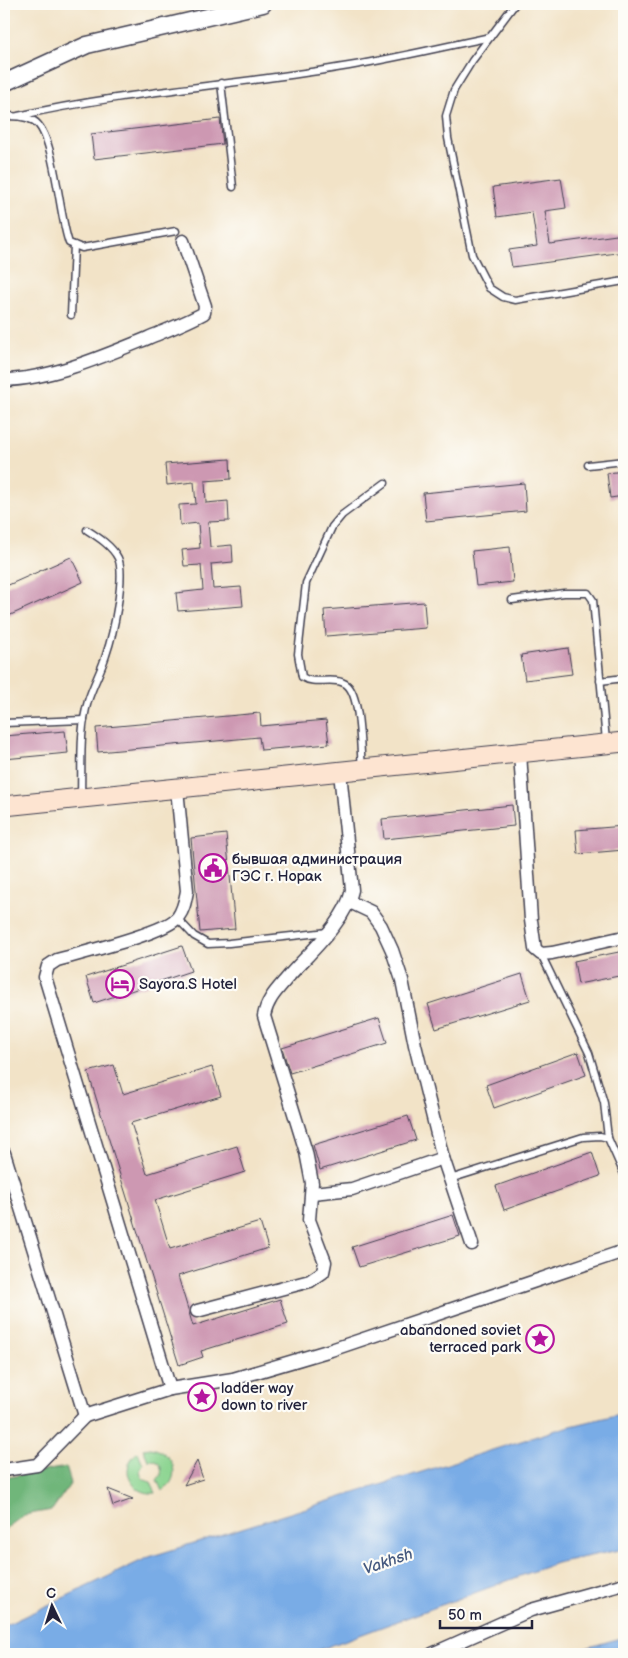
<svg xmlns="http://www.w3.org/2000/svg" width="628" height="1658" font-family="'Balsamiq Sans',sans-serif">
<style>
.green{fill:#8bd490;stroke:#567b66}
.forest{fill:#70b67a;stroke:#496c5a}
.water{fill:#79ace6;stroke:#4e6790}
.building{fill:#cd98b2}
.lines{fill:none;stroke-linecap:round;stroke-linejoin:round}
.service-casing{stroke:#413f50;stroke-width:9}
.minor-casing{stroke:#413f50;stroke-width:15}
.tertiary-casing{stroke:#413f50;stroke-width:19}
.secondary-casing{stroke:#413f50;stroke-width:21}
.service{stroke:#fff;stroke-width:6}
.minor{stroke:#fff;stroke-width:12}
.tertiary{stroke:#fff;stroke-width:16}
.secondary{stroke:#fde4d1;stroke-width:19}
.labels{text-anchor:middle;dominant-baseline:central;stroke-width:4.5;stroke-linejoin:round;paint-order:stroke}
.poi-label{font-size:15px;fill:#22223b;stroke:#fdfcf7;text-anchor:start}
.water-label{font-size:16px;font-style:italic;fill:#45597f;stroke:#fdfcf7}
</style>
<rect width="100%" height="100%" fill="#fdfcf7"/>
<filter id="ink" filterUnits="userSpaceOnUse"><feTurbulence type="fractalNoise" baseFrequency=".02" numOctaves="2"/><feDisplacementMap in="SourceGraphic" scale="10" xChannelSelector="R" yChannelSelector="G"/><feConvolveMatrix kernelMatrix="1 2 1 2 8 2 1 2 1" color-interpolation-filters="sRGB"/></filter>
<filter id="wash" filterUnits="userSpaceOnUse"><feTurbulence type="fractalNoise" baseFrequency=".0096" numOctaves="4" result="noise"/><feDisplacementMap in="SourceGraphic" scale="20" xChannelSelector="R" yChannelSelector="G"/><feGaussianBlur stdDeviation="1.12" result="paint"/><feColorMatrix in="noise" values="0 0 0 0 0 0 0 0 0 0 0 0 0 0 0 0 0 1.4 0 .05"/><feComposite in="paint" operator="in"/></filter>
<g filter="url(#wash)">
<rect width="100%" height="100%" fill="#f2e3c7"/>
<g class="green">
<path d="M151 1448C174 1452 183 1478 162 1491L157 1480 161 1475C163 1466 158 1459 148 1460L143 1449Z"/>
<path d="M138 1452 143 1464C137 1472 141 1480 151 1482L156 1493C132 1496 117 1468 138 1452Z"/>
</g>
<path class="forest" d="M66 1467 71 1483 52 1510 24 1515 4 1530V1478Z"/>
<g class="water">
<path d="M624 1413V1549L556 1563 308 1654H4V1626L149 1557 563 1428Z"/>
<path d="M624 1637V1654H565Z"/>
</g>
<g id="blocks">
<g class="building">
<path d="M220 119 223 144 94 159 91 134Z"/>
<path d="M561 178 566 208 545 211 550 244 624 234V252L512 267 509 250 537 246 532 212 497 217 493 187Z"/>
<path d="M230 459 231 479 205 481 206 503 228 501 229 521 208 522 210 547 232 545 233 562 211 564 213 589 241 587 243 606 178 611 176 593 203 590 201 565 184 566 182 550 200 548 198 523 180 525 179 505 196 504 194 482 167 485 165 464Z"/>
<path d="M624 471V496L610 498 607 473Z"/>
<path d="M524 483 526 511 426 521 423 493Z"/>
<path d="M510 547 513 582 476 586 472 551Z"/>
<path d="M71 557 83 582 4 618V587Z"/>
<path d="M424 602 426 628 326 636 324 610Z"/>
<path d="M568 648 572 674 525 680 521 655Z"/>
<path d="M260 713 261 726 326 720 329 744 261 750 259 737 98 752 96 728Z"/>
<path d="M65 731 68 753 4 759V736Z"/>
<path d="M512 805 514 826 384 839 382 819Z"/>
<path d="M624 826V850L578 854 576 830Z"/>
<path d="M226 834 235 929 200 932 191 838Z"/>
<path d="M182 946 191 971 94 1003 86 977Z"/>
<path d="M624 951V975L578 984 574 961Z"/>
<path d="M522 974 530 1000 436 1029 428 1004Z"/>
<path d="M379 1018 387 1043 290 1073 282 1048Z"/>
<path d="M578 1052 586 1075 494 1108 486 1085Z"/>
<path d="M114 1065 123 1094 212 1067 221 1096 131 1123 147 1174 237 1146 245 1172 155 1200 170 1249 260 1222 268 1248 178 1276 193 1326 280 1299 288 1324 201 1351 203 1357 179 1365 88 1072Z"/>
<path d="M408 1116 416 1140 320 1170 313 1145Z"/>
<path d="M592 1152 600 1176 504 1210 496 1186Z"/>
<path d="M453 1215 460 1236 359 1267 352 1247Z"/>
<path d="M197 1461 203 1479 184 1485Z"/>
<path d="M108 1489 133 1499 113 1506Z"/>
</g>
</g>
</g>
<g filter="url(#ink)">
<use href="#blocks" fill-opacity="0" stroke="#413f50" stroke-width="1"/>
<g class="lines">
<defs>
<g id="service">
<path d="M515 4 472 61 454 90 446 116 448 138 472 255 489 288 503 297 515 300 624 281"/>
<path d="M221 83 233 187"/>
<path d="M4 116C14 116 25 116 34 121 55 133 59 218 69 243L82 248 176 231"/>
<path d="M18 116C127 91 239 85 349 66 396 58 443 47 490 37"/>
<path d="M71 315 74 245"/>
<path d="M588 465 624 461"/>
<path d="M512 600 564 593H588L593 600 606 741"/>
<path d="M600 681 624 678"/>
<path d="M4 723 84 720"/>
<path d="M362 768C360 750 361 697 347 685 345 683 339 681 337 681 325 679 313 684 302 677L298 654 306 583 332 527 342 515 385 483"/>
<path d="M81 796C82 765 79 731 88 701 93 685 101 671 106 655 113 635 126 576 118 558 112 546 98 537 87 530"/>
<path d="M177 918 194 936 208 944 229 943 328 932"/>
<path d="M541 954 589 1053 604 1103 608 1138"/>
<path d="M450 1179 583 1137 600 1136 608 1138 624 1174"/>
</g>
<g id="minor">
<path d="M4 380C51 379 104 356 148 338 167 330 186 323 204 313L205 306 183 241"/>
<path d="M520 753 531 920 535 949 541 954 552 953 624 937"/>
<path d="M350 902 371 912 381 926 392 950 402 980 415 1045 443 1158 472 1244"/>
<path d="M4 1153 85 1416 170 1389 45 977 48 966 57 960C81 953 166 933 178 917 184 909 185 901 187 891L177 789"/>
<path d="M312 1193 352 1189 443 1158"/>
<path d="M197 1311 310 1281 323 1272 325 1262 309 1220 312 1183 306 1152 264 1016C267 999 278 989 288 977 309 953 346 921 352 890L340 772"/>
<path d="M170 1389 233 1379 331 1350 624 1251"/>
<path d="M4 1470 37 1465 85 1416"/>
<path d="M432 1654 531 1610 624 1584"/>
</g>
<path id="tertiary" d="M4 83 87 45 263 4"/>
<path id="secondary" d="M4 806 624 742"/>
</defs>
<use href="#service" class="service-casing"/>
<use href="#minor" class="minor-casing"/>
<use href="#tertiary" class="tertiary-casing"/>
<use href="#secondary" class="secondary-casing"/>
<use href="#service" class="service"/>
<use href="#minor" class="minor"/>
<use href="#tertiary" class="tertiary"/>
<use href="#secondary" class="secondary"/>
</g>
</g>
<defs>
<symbol id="civic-ring" viewBox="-11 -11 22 22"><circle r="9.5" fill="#fdfcf7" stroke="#b5179e" stroke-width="1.5"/><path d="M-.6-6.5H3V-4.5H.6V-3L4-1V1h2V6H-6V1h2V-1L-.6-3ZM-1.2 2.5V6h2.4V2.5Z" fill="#b5179e"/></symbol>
<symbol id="hotel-ring" viewBox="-11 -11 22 22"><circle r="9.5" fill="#fdfcf7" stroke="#b5179e" stroke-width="1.5"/><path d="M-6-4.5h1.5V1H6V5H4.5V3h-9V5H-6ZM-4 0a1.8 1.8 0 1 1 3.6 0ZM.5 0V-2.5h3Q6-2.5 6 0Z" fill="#b5179e"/></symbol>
<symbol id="sight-ring" viewBox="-11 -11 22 22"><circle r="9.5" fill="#fdfcf7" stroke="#b5179e" stroke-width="1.5"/><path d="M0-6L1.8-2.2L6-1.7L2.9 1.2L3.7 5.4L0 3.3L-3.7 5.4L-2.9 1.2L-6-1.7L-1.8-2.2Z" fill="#b5179e"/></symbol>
</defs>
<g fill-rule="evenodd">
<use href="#civic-ring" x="197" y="852" width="32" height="32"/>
<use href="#hotel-ring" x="104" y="968" width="32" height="32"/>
<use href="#sight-ring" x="524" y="1323" width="32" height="32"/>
<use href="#sight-ring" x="186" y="1381" width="32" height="32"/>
</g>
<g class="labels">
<g class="poi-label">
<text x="232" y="859">бывшая администрация<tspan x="232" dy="17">ГЭС г. Норак</tspan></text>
<text x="139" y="984">Sayora.S Hotel</text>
<text x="521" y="1330" text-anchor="end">abandoned soviet<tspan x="521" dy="17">terraced park</tspan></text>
<text x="221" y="1388">ladder way<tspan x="221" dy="17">down to river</tspan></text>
</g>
<g class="water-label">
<text transform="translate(388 1562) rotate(-19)">Vakhsh</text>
</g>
</g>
<rect width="628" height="1658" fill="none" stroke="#fdfcf7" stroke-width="20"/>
<g transform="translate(52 1606) rotate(356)" stroke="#fdfcf7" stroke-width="4" paint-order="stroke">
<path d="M0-4L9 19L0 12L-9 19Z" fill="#22223b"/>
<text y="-8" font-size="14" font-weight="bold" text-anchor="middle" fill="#22223b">С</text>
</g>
<path d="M440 1620v8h92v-8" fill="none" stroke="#22223b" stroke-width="2.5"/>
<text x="448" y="1620" font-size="15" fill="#22223b" stroke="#fdfcf7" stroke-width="4" paint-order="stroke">50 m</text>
</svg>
